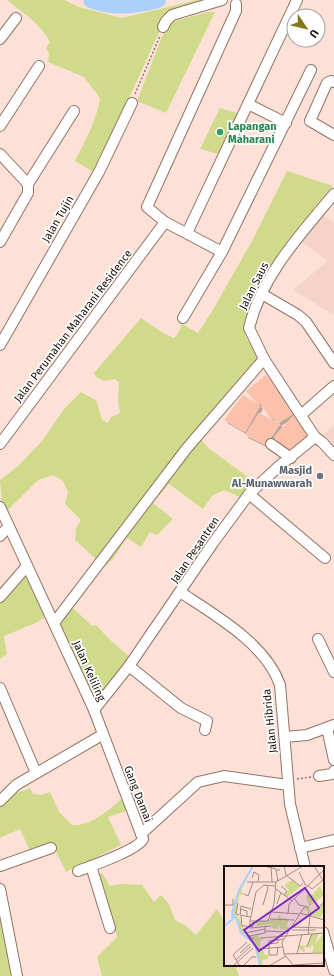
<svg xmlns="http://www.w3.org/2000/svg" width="334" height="976" font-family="'Fira Sans',sans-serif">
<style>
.built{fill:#f5d3c6}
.green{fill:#cfda8a}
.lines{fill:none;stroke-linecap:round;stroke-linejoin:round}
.river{stroke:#aad1fd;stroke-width:16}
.building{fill:#fcc1ab;filter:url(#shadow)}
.minor-casing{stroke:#937367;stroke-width:12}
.path{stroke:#8d7971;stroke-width:1.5;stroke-dasharray:2 2;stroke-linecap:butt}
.minor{stroke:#fff;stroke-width:10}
.leisure-dot{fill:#2e9e5b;stroke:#fff;stroke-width:1.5}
.worship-dot{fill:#6b7280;stroke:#fff;stroke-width:1.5}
.labels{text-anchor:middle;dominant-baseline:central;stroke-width:3.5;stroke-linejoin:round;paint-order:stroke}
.leisure-label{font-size:11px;font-weight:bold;fill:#27864d;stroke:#fff;text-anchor:start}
.street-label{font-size:11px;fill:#1a0f0a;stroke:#fff}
.worship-label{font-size:11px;font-weight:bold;fill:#5b616d;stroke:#fff;text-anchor:end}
.inset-river{fill:none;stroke:#aad1fd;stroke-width:2}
.inset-road{fill:none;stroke:#a28d84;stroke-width:1}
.view{fill:#7b2cbf;fill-opacity:0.15;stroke:#7b2cbf;stroke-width:2}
.inset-edge{fill:none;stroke:#1a0f0a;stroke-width:2}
</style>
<defs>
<filter id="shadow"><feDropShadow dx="3" dy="3" stdDeviation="0" flood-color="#0004"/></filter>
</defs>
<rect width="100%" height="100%" fill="#fde1d6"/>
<g class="built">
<path d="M322 214 334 223V315L293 290 328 261 299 240Z"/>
<path d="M334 425V446L324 434Z"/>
</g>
<g class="green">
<path d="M7 0H64L79 7 122 18 197 0H217L165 19 95 173 75 161C85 141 97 120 100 98L84 77 48 62 49 53 46 48 50 42C40 23 23 13 7 0Z"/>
<path d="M208 12H215L166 113 137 101 167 24 171 22Z"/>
<path d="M220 108 240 114 222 155 200 149Z"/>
<path d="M287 171 333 186C318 205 301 223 288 244 278 258 241 318 245 334 247 343 256 351 261 359L197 434 207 447 256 483 242 498 224 490 212 496 203 509 169 484 153 503 173 519 157 535 150 532 141 547 127 538 113 559 94 576 98 561 75 540 76 528 81 520 65 504 68 492 63 481 53 475 38 480 8 510 2 504 0 480 18 466 43 440 64 409 81 392 96 400 102 420 108 423 111 417 120 413 118 402 119 382 115 379 104 381 96 377 94 373 141 318 163 333 174 338 177 335 182 324 198 333 214 308 252 241Z"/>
<path d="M26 569 46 613 43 618 38 622 4 636 7 654 0 659V601Z"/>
<path d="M73 608 92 626 96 625 109 639 132 659 97 702 93 699 58 625Z"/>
<path d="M30 788 33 794 41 795 50 792 59 812 72 825C91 827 111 808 125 796L130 810 108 817 121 845 66 872 53 845 30 851 20 829 0 838V804L12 795Z"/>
<path d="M102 873 110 886 122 884 142 885 154 902 161 895 169 904 175 920 186 926 196 935 217 909 225 922V965H235L239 976H102L97 957 117 937 99 874Z"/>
<path d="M0 900 15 976H0Z"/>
</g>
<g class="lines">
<path class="river" d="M91 0C113 9 136 6 158 0"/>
</g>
<g class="building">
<path d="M266 375 279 390 277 391 293 414 278 423 273 418 271 419 260 403 258 404 260 406 245 432 224 420 243 395 258 404 246 391Z"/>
<path d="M259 413 280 424 266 445 245 435Z"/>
<path d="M295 414 312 437 290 455 274 437Z"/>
</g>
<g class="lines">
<defs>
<g id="minor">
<path d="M163 27 166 21 172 15 222 0"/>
<path d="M0 39 16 18"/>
<path d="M334 82 331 81 327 83 310 121 334 135"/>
<path d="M248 104 286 123"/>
<path d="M0 126 39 66"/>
<path d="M0 154 28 184V193L0 242"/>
<path d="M28 184 74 111"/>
<path d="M334 194C300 235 262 275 249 328L264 359 315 437 322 442 334 455"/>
<path d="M187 233 297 0"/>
<path d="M222 252 165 222 147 207 236 11V4"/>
<path d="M262 294 298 315 306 322 334 363"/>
<path d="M183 318 222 252 311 70"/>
<path d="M0 345 99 172 132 103"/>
<path d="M301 415 334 386"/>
<path d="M0 444 165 222"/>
<path d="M271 444 291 458"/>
<path d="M249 494 325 558"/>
<path d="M0 507 94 710 143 839C138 850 91 866 78 871"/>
<path d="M0 536 8 527"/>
<path d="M180 592C215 615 266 644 280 685L290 804 305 867"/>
<path d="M0 597 27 566"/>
<path d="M54 623 187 448 264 359"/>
<path d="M318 639 334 672"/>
<path d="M129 666 181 708 207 721 205 730"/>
<path d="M0 688 36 773"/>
<path d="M94 710 129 666 213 543 249 494 278 467 315 437"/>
<path d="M327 728 334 760"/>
<path d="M285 737 307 735 334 725"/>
<path d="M319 776 332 774 334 771"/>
<path d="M0 801 16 785 102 735"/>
<path d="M141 834 198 782 224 776 288 785"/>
<path d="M300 848 334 840"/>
<path d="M0 866 51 848"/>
<path d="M91 866 110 928"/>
<path d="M0 889 17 976"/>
<path d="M323 932 334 970"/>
</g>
</defs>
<use href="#minor" class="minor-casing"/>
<g class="path">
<path d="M135 94 160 36"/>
<path d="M297 779 311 777"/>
</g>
<use href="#minor" class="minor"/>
</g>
<circle class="leisure-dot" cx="220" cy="132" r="4"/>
<circle class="worship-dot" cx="320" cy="476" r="4"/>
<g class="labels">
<g class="leisure-label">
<text x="228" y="126">Lapangan<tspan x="228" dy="13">Maharani</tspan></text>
</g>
<g class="street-label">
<text transform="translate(58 219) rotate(-60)">Jalan Tujin</text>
<text transform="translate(254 286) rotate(-63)">Jalan Saus</text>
<text transform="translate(73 326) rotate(-53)">Jalan Perumahan Maharani Residence</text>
<text transform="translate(195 550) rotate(-56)">Jalan Pesantren</text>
<text transform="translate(89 671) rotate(66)">Jalan Keliling</text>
<text transform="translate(270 721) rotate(-96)">Jalan Hibrida</text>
<text transform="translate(138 794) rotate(69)">Gang Damai</text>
</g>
<g class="worship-label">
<text x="312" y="470">Masjid<tspan x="312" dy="13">Al-Munawwarah</tspan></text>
</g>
</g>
<g transform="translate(224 866)">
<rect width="100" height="100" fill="#fde1d6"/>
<path d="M68 14 76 21 63 31 60 29 65 24 60 19ZM22 15 17 24 19 29H15L12 49 17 55 21 70 17 65 9 46 16 23ZM96 20 100 29 85 41 82 30 85 27 88 29ZM100 36V47L95 52 83 48V44L79 43 82 41 86 43 88 49ZM54 48 58 53 61 52 65 55 62 60 66 62 65 64 56 63 55 59 54 63 48 62 47 58 33 60 32 56 54 53ZM95 67 91 78 100 67V75L97 77H100V86L88 87 90 80 87 79V82L80 81 81 87 74 82V79L83 80 88 68ZM35 69V72L42 73 37 74 35 84 40 85V88L45 90 44 93 38 94 39 100H37L31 76 24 71Z" fill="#cfda8a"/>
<path class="inset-river" d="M29 0 15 24 8 47 13 54 17 67 31 78 36 100M0 60 9 53 8 49"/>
<path class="inset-road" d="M40 0 52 3M47 0 48 16M60 0 62 9 76 20 79 17M90 0 100 16M75 6 82 20M28 12 30 6 35 9 34 16M54 15 52 4H56M23 16H52L79 0M83 19 88 23 99 14M51 20 40 19 32 26 26 55H44L50 38 52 16M57 20 63 25 60 29M52 23 68 35M20 28 24 30 29 16M71 33 75 39 80 40M14 37 12 48 15 49M53 38 57 26M0 39H9V33M39 39 44 22 43 20M16 43 23 45V51M48 46 75 48M76 47 100 54M64 48 65 38 100 4M17 50 18 60H23M26 51 16 49 17 40 27 43M46 53 70 54M26 55V61L29 60V56M67 61 100 62M26 62 47 60M68 64H92M41 65 64 66M84 68 86 50 100 36M25 70 41 67V60M36 72 100 67M30 73 21 67 41 63M44 78 54 77V74M83 80 88 68M54 81 53 89H45V75L60 73M35 83 58 81M16 87 26 78M60 88 100 87M73 88 78 68M12 94 27 80M70 99 100 97M9 100 29 82M16 100 9 89 23 76M19 100 28 91H32M45 100 62 90M70 100 60 88 58 76 81 40 85 42"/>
<path class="view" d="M81 22 95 42 35 85 20 64Z"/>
<rect width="100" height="100" class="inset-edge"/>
</g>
<g transform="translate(306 28) rotate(125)"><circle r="19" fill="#ffffff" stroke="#a39f9d"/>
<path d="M0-3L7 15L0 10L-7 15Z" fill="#847619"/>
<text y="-6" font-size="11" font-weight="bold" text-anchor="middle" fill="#1a0f0a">U</text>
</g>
</svg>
